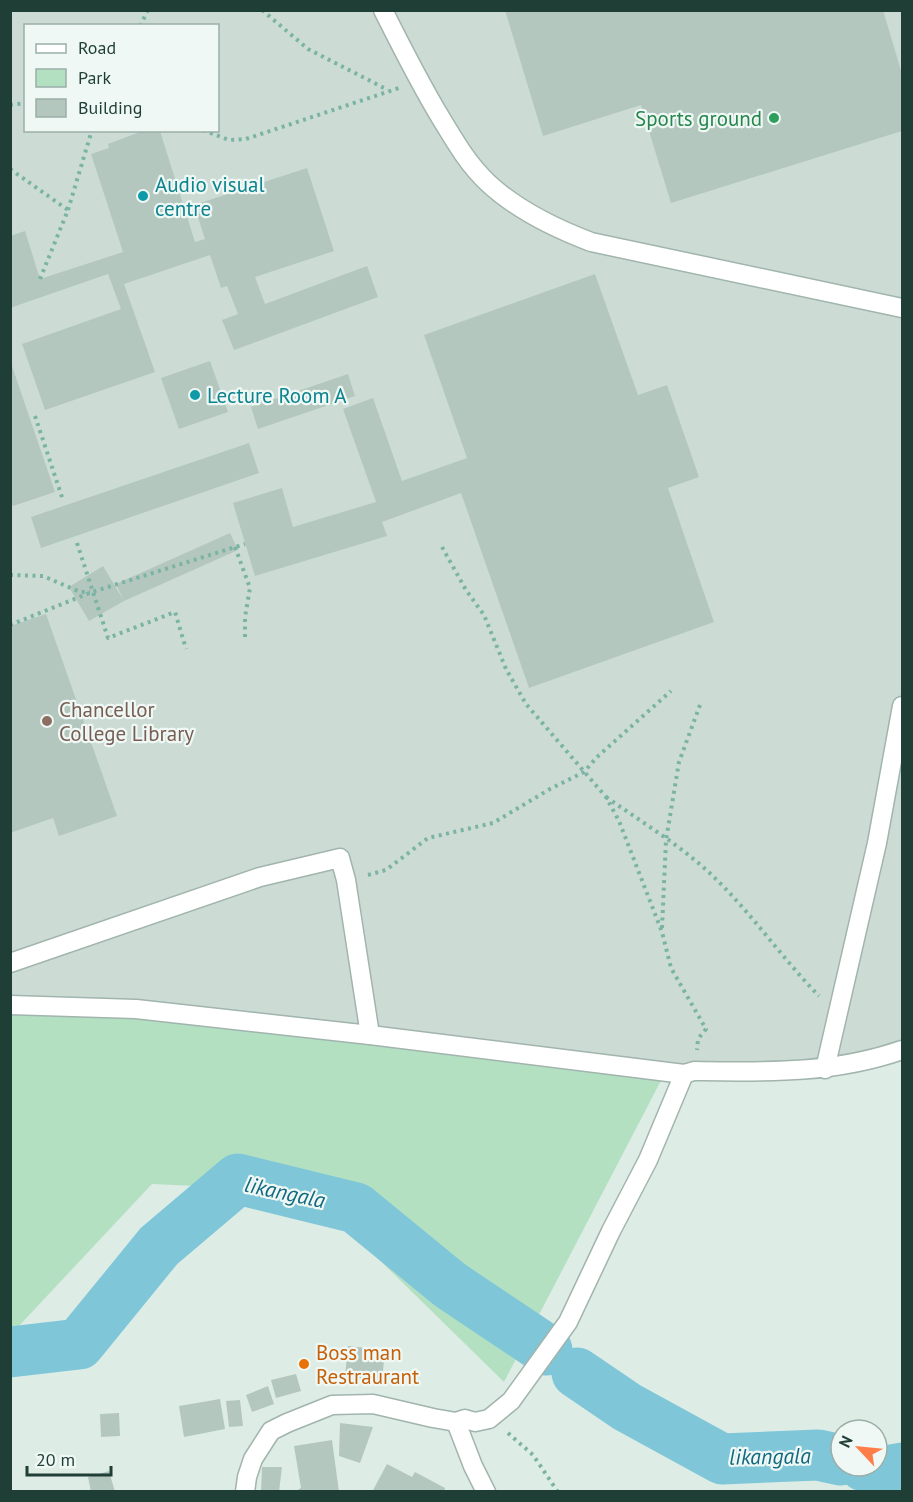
<svg xmlns="http://www.w3.org/2000/svg" width="913" height="1502" font-family="'PT Sans',sans-serif">
<style>
.built{fill:#ccdcd5;fill-rule:evenodd}
.green{fill:#b4e0c2}
.lines{fill:none;stroke-linecap:round;stroke-linejoin:round}
.river{stroke:#7fc7d8;stroke-width:51}
.building{fill:#b3c7bf}
.minor-casing{stroke:#a1b4ae;stroke-width:21}
.path{stroke:#7bb3a4;stroke-width:4;stroke-dasharray:3 4.5;stroke-linecap:butt}
.minor{stroke:#fff;stroke-width:18}
.leisure-dot{fill:#2e9e5b;stroke:#eff8f4;stroke-width:2}
.culture-dot{fill:#0f9aa8;stroke:#eff8f4;stroke-width:2}
.education-dot{fill:#8d6e63;stroke:#eff8f4;stroke-width:2}
.food-dot{fill:#e8710a;stroke:#eff8f4;stroke-width:2}
.labels{text-anchor:middle;dominant-baseline:central;stroke-width:4.5;stroke-linejoin:round;paint-order:stroke}
.leisure-label{font-size:21px;fill:#27864d;stroke:#eff8f4;text-anchor:end}
.culture-label{font-size:21px;fill:#0d838f;stroke:#eff8f4;text-anchor:start}
.education-label{font-size:21px;fill:#785e54;stroke:#eff8f4;text-anchor:start}
.food-label{font-size:21px;fill:#c56008;stroke:#eff8f4;text-anchor:start}
.water-label{font-size:22px;font-style:italic;fill:#126980;stroke:#eff8f4}
</style>
<rect width="100%" height="100%" fill="#deece6"/>
<path class="built" d="M10 11H902V1049L825 1066 694 1071 11 1004ZM26 26H218V130H26Z"/>
<path class="green" d="M10 1004 666 1071 504 1382 309 1191 152 1184 17 1328 11 1330Z"/>
<g class="lines">
<g class="river">
<path d="M10 1352 79 1344 159 1246 238 1179 356 1208 450 1285 547 1350"/>
<path d="M577 1373 627 1407 722 1459 818 1455 841 1460"/>
<path d="M864 1466 885 1471 902 1468"/>
</g>
</g>
<g class="building">
<path d="M505 10H883L902 74V131L671 203 641 105 543 136Z"/>
<path d="M145 130 160 131 195 242 205 239 194 205 307 168 334 251 255 277 265 304 367 266 378 297 234 350 222 320 238 314 227 286 221 288 210 255 124 284 155 372 45 410 22 344 121 309 108 274 10 308V236L25 231 40 279 123 252 91 154 109 148 108 144Z"/>
<path d="M595 274 638 395 667 385 699 477 668 488 714 622 529 688 461 493 382 522 387 536 255 576 233 503 282 488 293 527 376 502 343 409 373 398 402 481 467 458 424 335Z"/>
<path d="M210 361 228 412 179 429 161 378Z"/>
<path d="M11 363 55 492 13 506 10 499Z"/>
<path d="M348 374 355 396 258 429 251 407Z"/>
<path d="M249 443 259 473 41 548 31 517Z"/>
<path d="M230 533 238 550 124 601 89 621 69 587 103 566 124 601 116 584Z"/>
<path d="M46 614 117 816 59 836 53 818 10 833V626Z"/>
<path d="M348 1346 385 1350 382 1381 345 1376Z"/>
<path d="M296 1374 301 1391 276 1398 271 1380Z"/>
<path d="M268 1386 274 1404 252 1412 246 1395Z"/>
<path d="M220 1399 225 1429 184 1437 179 1406Z"/>
<path d="M240 1400 243 1426 229 1427 226 1401Z"/>
<path d="M119 1413 120 1436 101 1437 100 1414Z"/>
<path d="M340 1423 373 1427 360 1463 339 1456Z"/>
<path d="M332 1440 339 1492H294L301 1488 294 1446Z"/>
<path d="M387 1464 412 1477 415 1472 445 1488 444 1492H372Z"/>
<path d="M262 1467H282L279 1492H261Z"/>
<path d="M109 1471 115 1492H91L88 1477Z"/>
</g>
<g class="lines">
<defs>
<g id="minor">
<path d="M383 10C402 48 420 84 442 120 456 143 468 164 488 183 517 210 554 228 591 242L902 308"/>
<path d="M10 963 260 877 340 858 346 880 370 1035"/>
<path d="M10 1005 136 1009 370 1035 684 1074 694 1071C767 1072 833 1074 902 1050"/>
<path d="M825 1069 877 843 902 706"/>
<path d="M456 1422 473 1466 486 1492"/>
<path d="M245 1492 247 1477 253 1459 271 1431 287 1423 332 1405 373 1404 433 1418 456 1422 465 1419 475 1422 489 1419 511 1401 568 1322 611 1231 648 1160 684 1074"/>
</g>
</defs>
<use href="#minor" class="minor-casing"/>
<g class="path">
<path d="M262 10 308 49 388 90"/>
<path d="M140 26 148 10"/>
<path d="M10 105 26 103"/>
<path d="M203 130 229 140 246 139 399 88"/>
<path d="M10 169 68 210 40 279"/>
<path d="M68 210 92 130"/>
<path d="M35 416 63 500"/>
<path d="M77 543 108 638 175 612 186 649"/>
<path d="M235 547 250 588 245 617V641"/>
<path d="M442 547 466 590 484 615 506 669 526 704 606 797 619 821 662 932 671 968 706 1029 698 1039 697 1050"/>
<path d="M10 575 43 576 80 592H90"/>
<path d="M10 625 92 592 245 544"/>
<path d="M606 797C639 820 673 841 703 867 746 905 779 955 819 996"/>
<path d="M368 875 386 870 428 838 493 823 550 789 584 772 597 757 671 691"/>
<path d="M662 928 666 840 679 762 700 705"/>
<path d="M508 1433 533 1455 558 1492"/>
</g>
<use href="#minor" class="minor"/>
</g>
<circle class="leisure-dot" cx="774" cy="118" r="6"/>
<g class="culture-dot">
<circle cx="143" cy="196" r="6"/>
<circle cx="195" cy="395" r="6"/>
</g>
<circle class="education-dot" cx="47" cy="721" r="6"/>
<circle class="food-dot" cx="304" cy="1364" r="6"/>
<g class="labels">
<g class="leisure-label">
<text x="762" y="118">Sports ground</text>
</g>
<g class="culture-label">
<text x="155" y="184">Audio visual<tspan x="155" dy="24">centre</tspan></text>
<text x="207" y="395">Lecture Room A</text>
</g>
<g class="education-label">
<text x="59" y="709">Chancellor<tspan x="59" dy="24">College Library</tspan></text>
</g>
<g class="food-label">
<text x="316" y="1352">Boss man<tspan x="316" dy="24">Restraurant</tspan></text>
</g>
<g class="water-label">
<text transform="translate(285 1192) rotate(12)">likangala</text>
<text transform="translate(770 1456) rotate(-1)">likangala</text>
</g>
</g>
<rect width="913" height="1502" fill="none" stroke="#1e3e36" stroke-width="24"/>
<rect x="24" y="24" width="195" height="108" fill="#eff8f4" stroke="#9baea8" stroke-width="1.5"/>
<rect x="36" y="44" width="30" height="9" fill="#ffffff" stroke="#9baea8" stroke-width="1.5"/>
<text x="78" y="54" font-size="18" fill="#1e3e36">Road</text>
<rect x="36" y="69" width="30" height="18" fill="#b4e0c2" stroke="#9baea8" stroke-width="1.5"/>
<text x="78" y="84" font-size="18" fill="#1e3e36">Park</text>
<rect x="36" y="99" width="30" height="18" fill="#b3c7bf" stroke="#9baea8" stroke-width="1.5"/>
<text x="78" y="114" font-size="18" fill="#1e3e36">Building</text>
<g transform="translate(859 1448) rotate(296)"><circle r="28" fill="#eff8f4" stroke="#9baea8" stroke-width="1.5"/>
<path d="M0-4.5L10 22L0 15L-10 22Z" fill="#ff7d49"/>
<text y="-9" font-size="16" font-weight="bold" text-anchor="middle" fill="#1e3e36">N</text>
</g>
<path d="M27 1466v9h84v-9" fill="none" stroke="#1e3e36" stroke-width="3"/>
<text x="36" y="1466" font-size="18" fill="#1e3e36" stroke="#eff8f4" stroke-width="4.5" paint-order="stroke">20 m</text>
</svg>
